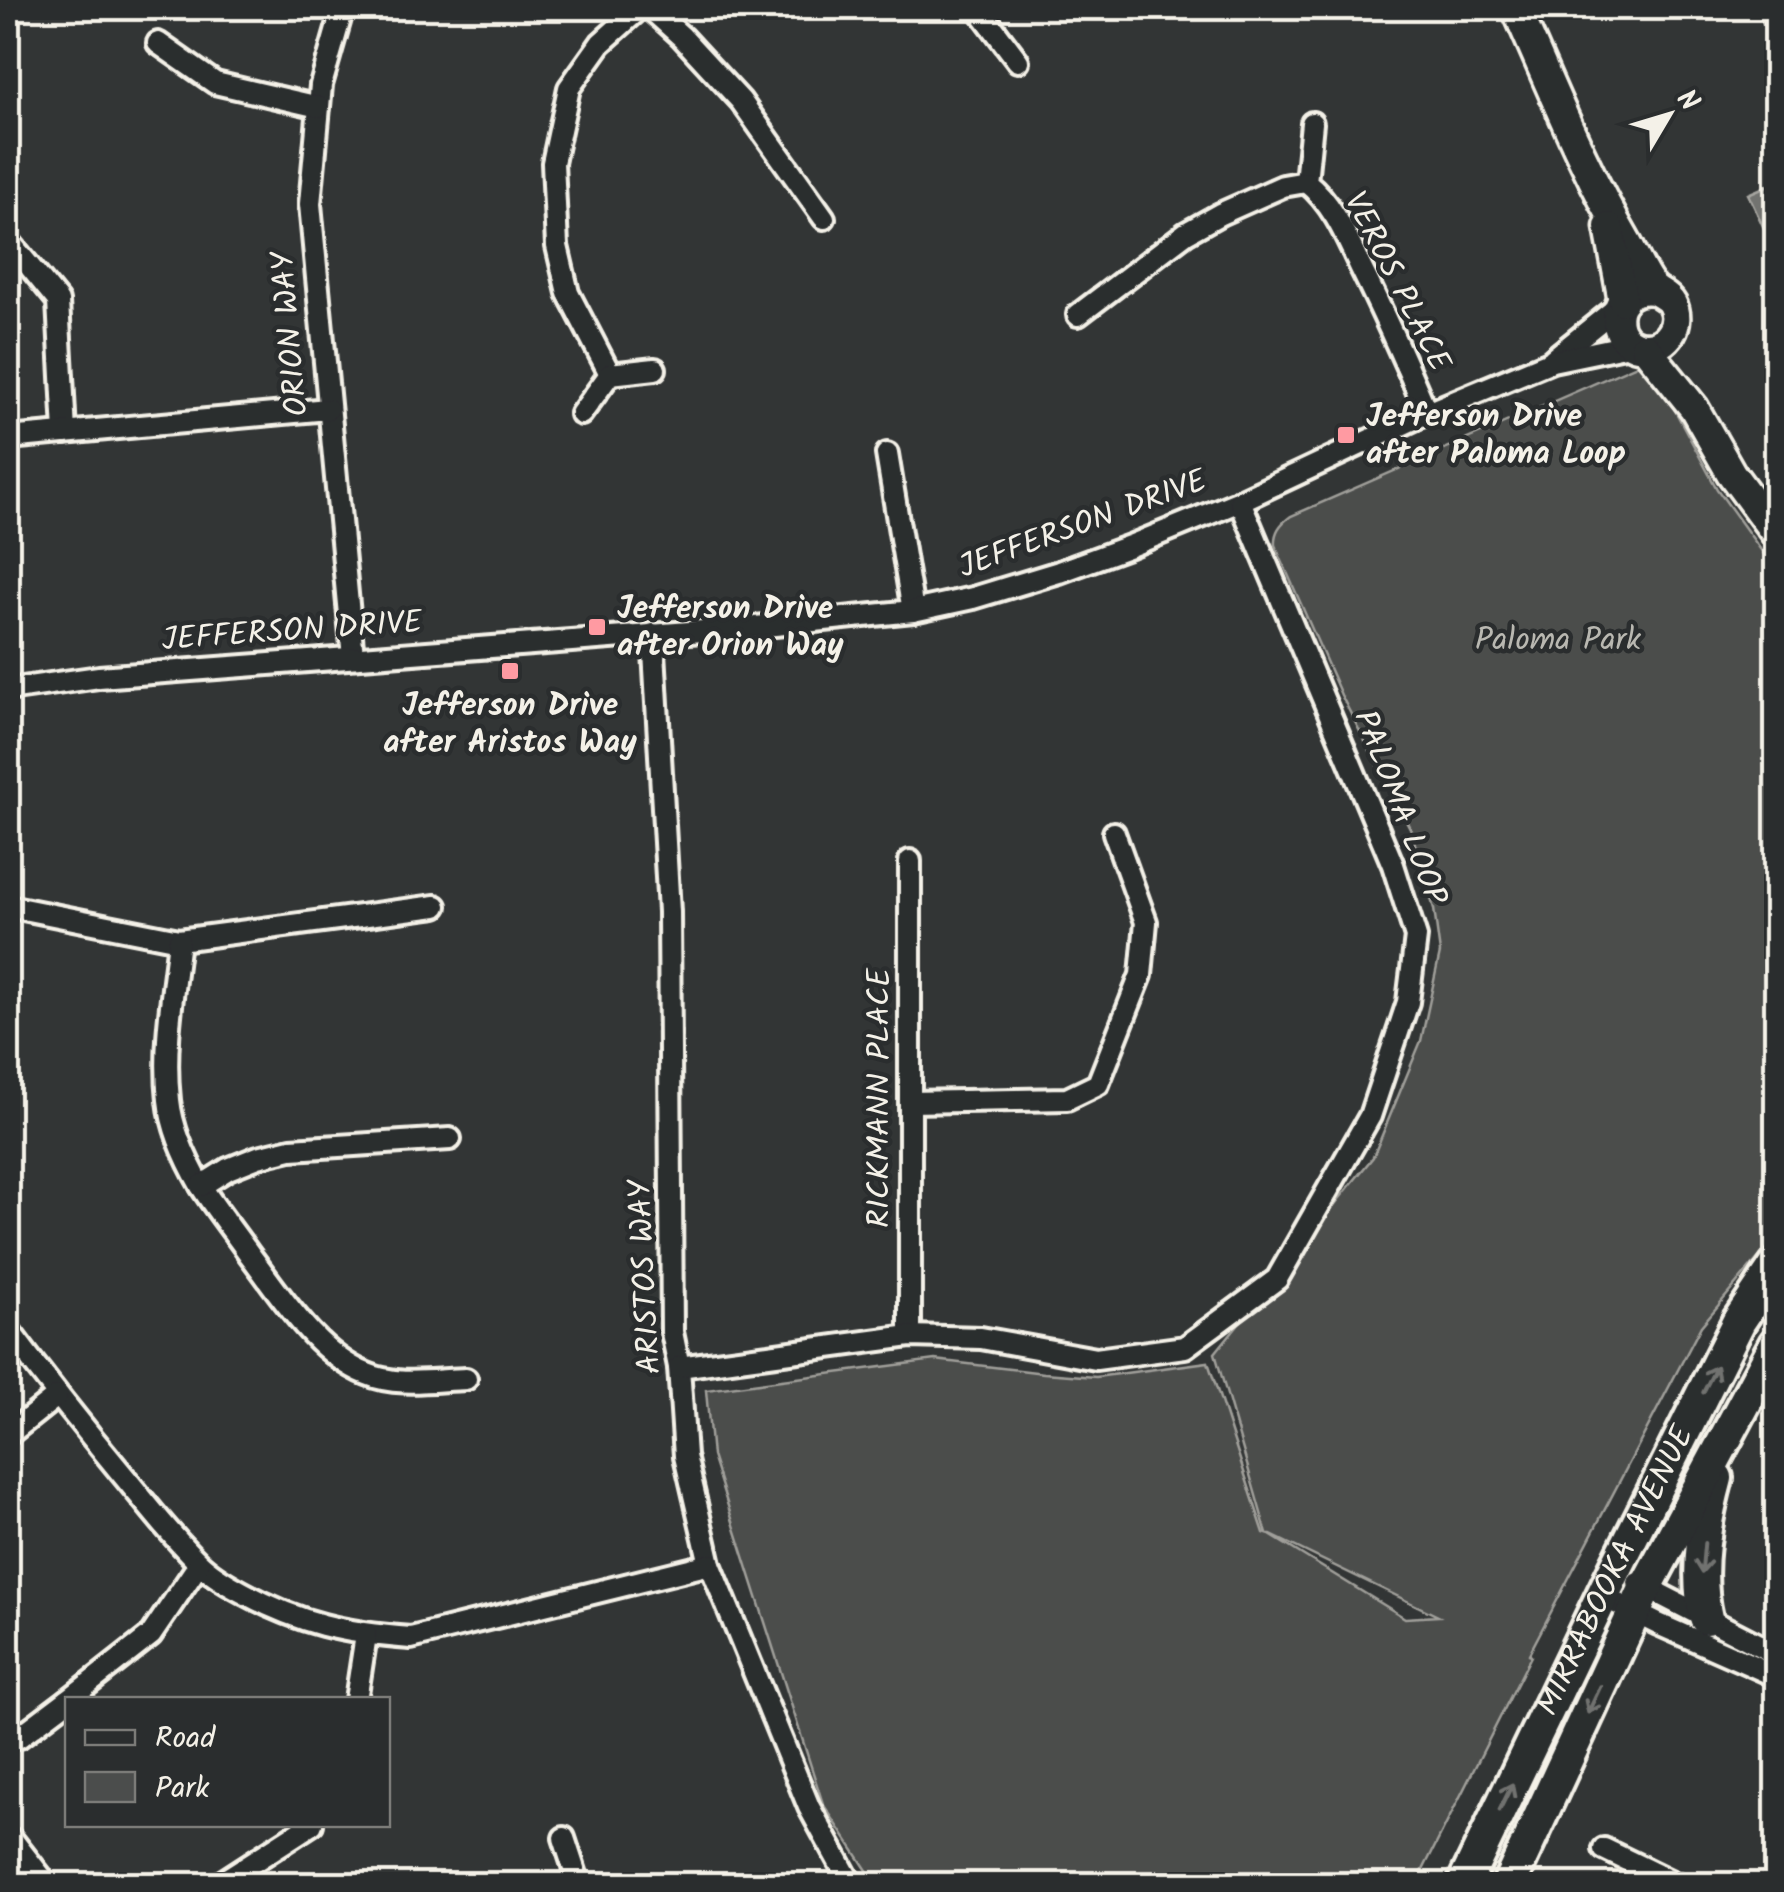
<svg xmlns="http://www.w3.org/2000/svg" width="1784" height="1892" font-family="Kalam,sans-serif">
<style>
.green{fill:#4b4d4c;stroke:#a09f9a;stroke-width:2.5;fill-rule:evenodd}
.water{fill:#727370;stroke:#a6a5a0;stroke-width:2.5}
.lines{fill:none;stroke-linecap:round;stroke-linejoin:round}
.minor-casing{stroke:#f4f1e8;stroke-width:28}
.tertiary-casing{stroke:#f4f1e8;stroke-width:35}
.primary-casing{stroke:#f4f1e8;stroke-width:40}
.minor{stroke:#2a2d2e;stroke-width:20}
.tertiary{stroke:#2a2d2e;stroke-width:28}
.primary{stroke:#2a2d2e;stroke-width:32}
.oneway{stroke:#71726f}
.poi-dot{fill:#ff9aa2;stroke:#2a2d2e;stroke-width:4}
.labels{text-anchor:middle;dominant-baseline:central;stroke-width:9;stroke-linejoin:round;paint-order:stroke}
.street-label{font-size:32px;fill:#f4f1e8;stroke:#2a2d2e}
.poi-label{font-size:32px;font-weight:bold;fill:#f4f1e8;stroke:#2a2d2e;text-anchor:start}
.park-label{font-size:32px;fill:#b9b8b1;stroke:#2a2d2e}
</style>
<rect width="100%" height="100%" fill="#323535"/>
<filter id="ink" filterUnits="userSpaceOnUse"><feTurbulence type="fractalNoise" baseFrequency=".01" numOctaves="2"/><feDisplacementMap in="SourceGraphic" scale="20" xChannelSelector="R" yChannelSelector="G"/><feConvolveMatrix kernelMatrix="1 2 1 2 8 2 1 2 1" color-interpolation-filters="sRGB"/></filter>
<g filter="url(#ink)">
<path class="green" d="M1648 360 1717 489 1776 571V1237L1701 1326 1529 1654 1531 1656 1416 1884H876L823 1804 712 1456 706 1390 935 1360 1044 1373 1096 1377 1208 1362 1264 1533 1267 1534 1215 1353 1373 1157 1421 1041 1440 953 1434 909 1411 830 1341 695 1275 545C1274 532 1280 524 1291 516ZM1270 1535H1271L1438 1616 1405 1618Z"/>
<path class="water" d="M1776 182V254L1748 194Z"/>
<g class="lines">
<defs>
<g id="minor">
<path d="M343 8 321 85 310 204 353 657"/>
<path d="M650 8 682 37 741 101 824 218"/>
<path d="M978 8 1018 61"/>
<path d="M1771 8 1776 21"/>
<path d="M158 43 215 83 319 107"/>
<path d="M1312 123 1306 182C1333 203 1347 238 1361 268 1385 316 1406 364 1427 413"/>
<path d="M8 240 58 301 65 433"/>
<path d="M1078 315 1186 233 1220 214 1283 186 1306 182"/>
<path d="M1553 359 1620 305"/>
<path d="M610 374 568 293 557 246 553 163 569 88 601 43 640 8"/>
<path d="M581 414 610 374 655 369"/>
<path d="M8 438 328 409"/>
<path d="M887 454 913 611"/>
<path d="M653 634 669 912 672 1332 679 1367 685 1456 710 1564 809 1807 851 1884"/>
<path d="M8 690 99 677 755 627 913 611 973 598 1059 572 1130 546 1240 501 1427 413 1552 361 1634 344"/>
<path d="M8 906 179 940 436 906"/>
<path d="M179 940C173 993 163 1047 169 1100 172 1130 186 1160 201 1186 216 1210 234 1232 250 1255 282 1297 316 1353 367 1374 397 1387 434 1380 466 1379"/>
<path d="M910 1102 1067 1099 1098 1084 1141 975 1146 922 1114 833"/>
<path d="M201 1186 228 1169 258 1157 291 1149 450 1139"/>
<path d="M8 1329C45 1379 83 1427 122 1474 147 1504 170 1535 198 1562 210 1574 227 1584 242 1592 301 1624 344 1633 411 1638L710 1564"/>
<path d="M910 1336V861"/>
<path d="M679 1367 910 1336 981 1338 1096 1359 1185 1347 1277 1279 1370 1116 1408 1002 1416 937 1393 865 1240 501"/>
<path d="M8 1435 57 1396"/>
<path d="M1638 1583 1776 1654"/>
<path d="M1602 1596 1658 1624 1776 1676"/>
<path d="M68 1700 151 1635 199 1564"/>
<path d="M356 1700 366 1635"/>
<path d="M19 1737 68 1700"/>
<path d="M564 1838 579 1884"/>
<path d="M1604 1849 1676 1884"/>
<path d="M219 1884 312 1824"/>
</g>
<g id="tertiary">
<path d="M1516 8C1551 86 1583 168 1627 243 1633 254 1646 282 1654 289 1660 295 1667 295 1672 304 1682 323 1668 347 1646 347 1606 347 1607 283 1654 290"/>
<path d="M1609 227 1623 301"/>
<path d="M1645 347 1694 408 1731 473 1776 534"/>
</g>
<g id="primary">
<path d="M1706 1618C1695 1573 1704 1522 1716 1478"/>
<path d="M8 1844 39 1884"/>
<path id="s1" d="M1464 1884 1614 1572 1739 1321 1776 1266"/>
<path d="M1509 1884 1646 1587 1776 1344"/>
</g>
</defs>
<use href="#minor" class="minor-casing"/>
<use href="#tertiary" class="tertiary-casing"/>
<use href="#primary" class="primary-casing"/>
<use href="#minor" class="minor"/>
<use href="#tertiary" class="tertiary"/>
<use href="#primary" class="primary"/>
</g>
<defs><path id="oneway-shaft" d="M-6 0H5M1.5-3L5.5 0L1.5 3" fill="none" stroke-width="1.6" stroke-linecap="round" stroke-linejoin="round" transform="scale(2.5)"/></defs>
<g class="oneway">
<use href="#oneway-shaft" transform="translate(1710 1379) rotate(-63)"/>
<use href="#oneway-shaft" transform="translate(1703 1558) rotate(95)"/>
<use href="#oneway-shaft" transform="translate(1594 1700) rotate(115)"/>
<use href="#oneway-shaft" transform="translate(1506 1797) rotate(-64)"/>
</g>
</g>
<g class="poi-dot">
<rect x="1336" y="425" width="20" height="20" rx="5"/>
<rect x="587" y="617" width="20" height="20" rx="5"/>
<rect x="500" y="661" width="20" height="20" rx="5"/>
</g>
<g class="labels">
<g class="street-label">
<text transform="translate(1396 282) rotate(63)">VEROS PLACE</text>
<text transform="translate(291 334) rotate(-95)">ORION WAY</text>
<text transform="translate(1083 525) rotate(-20)">JEFFERSON DRIVE</text>
<text transform="translate(292 632) rotate(-4)">JEFFERSON DRIVE</text>
<text transform="translate(1399 808) rotate(69)">PALOMA LOOP</text>
<text transform="translate(880 1098) rotate(-90)">RICKMANN PLACE</text>
<text transform="translate(646 1277) rotate(-93)">ARISTOS WAY</text>
<text stroke="none"><textPath href="#s1" startOffset="348">MIRRABOOKA AVENUE</textPath></text>
</g>
<g class="poi-label">
<text x="1366" y="417">Jefferson Drive<tspan x="1366" dy="37">after Paloma Loop</tspan></text>
<text x="617" y="609">Jefferson Drive<tspan x="617" dy="37">after Orion Way</tspan></text>
<text x="510" y="706" text-anchor="middle">Jefferson Drive<tspan x="510" dy="37">after Aristos Way</tspan></text>
</g>
<g class="park-label">
<text x="1558" y="640">Paloma Park</text>
</g>
</g>
<rect width="1784" height="1892" fill="none" stroke="#2a2d2e" stroke-width="40"/>
<rect x="20" y="20" width="1744" height="1852" fill="none" stroke="#f4f1e8" stroke-width="4" filter="url(#ink)"/>
<rect x="65" y="1697" width="325" height="130" fill="#2a2d2e" stroke="#7b7b78" stroke-width="2.5"/>
<rect x="85" y="1730" width="50" height="15" fill="#2a2d2e" stroke="#7b7b78" stroke-width="2.5"/>
<text x="155" y="1747" font-size="30" fill="#f4f1e8">Road</text>
<rect x="85" y="1772" width="50" height="30" fill="#4b4d4c" stroke="#7b7b78" stroke-width="2.5"/>
<text x="155" y="1797" font-size="30" fill="#f4f1e8">Park</text>
<g transform="translate(1669 115) rotate(52)" stroke="#2a2d2e" stroke-width="8" paint-order="stroke">
<path d="M0-8L18 38L0 25L-18 38Z" fill="#f4f1e8"/>
<text y="-15" font-size="28" font-weight="bold" text-anchor="middle" fill="#f4f1e8">N</text>
</g>
</svg>
